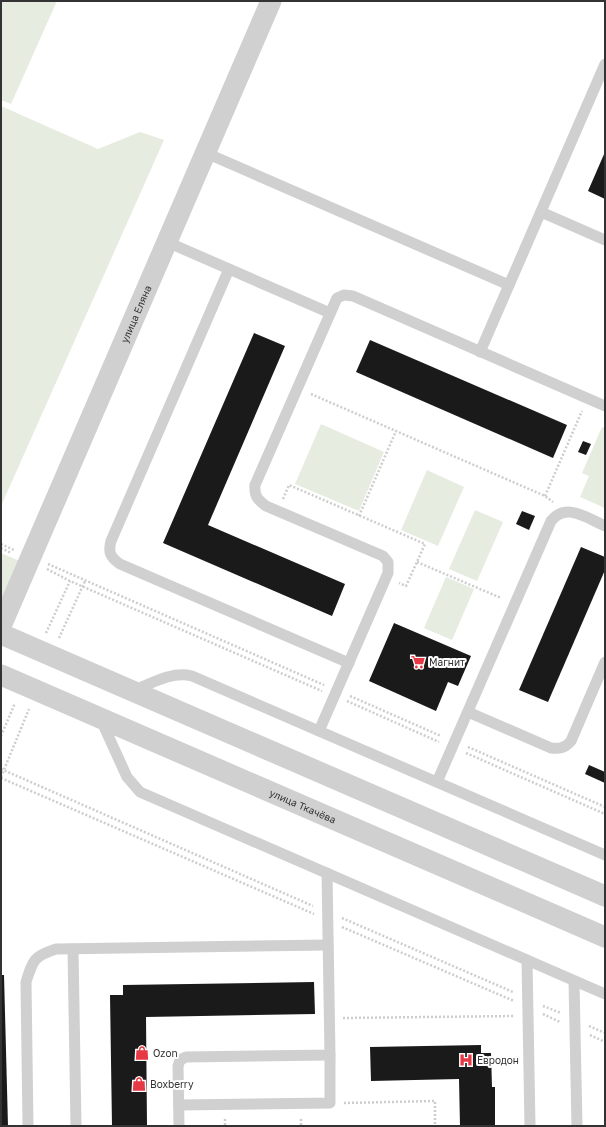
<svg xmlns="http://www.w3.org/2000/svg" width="606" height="1127" font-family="'Golos Text',sans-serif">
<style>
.green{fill:#e6ecdf}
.building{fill:#1a1a1a}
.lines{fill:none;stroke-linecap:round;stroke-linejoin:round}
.path{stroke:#cdcdcd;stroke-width:2.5;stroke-dasharray:2 2;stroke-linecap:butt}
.lane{stroke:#d0d0d0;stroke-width:11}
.street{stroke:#d0d0d0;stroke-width:21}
.labels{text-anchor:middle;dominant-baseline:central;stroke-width:4;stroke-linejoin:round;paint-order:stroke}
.street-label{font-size:10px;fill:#333;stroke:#fff}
.poi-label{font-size:10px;fill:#333;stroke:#fff;text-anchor:start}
</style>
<rect width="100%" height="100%" fill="#fff"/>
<g class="green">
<path d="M1 1H57L11 104 1 100Z"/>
<path d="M1 106 98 149 140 132 164 140 1 506Z"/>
<path d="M321 424 384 452 359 511 295 484Z"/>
<path d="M602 427 605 428V508L580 497 589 476 582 473Z"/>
<path d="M427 470 464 487 438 546 401 530Z"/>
<path d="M475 510 503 522 477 581 449 569Z"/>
<path d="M1 553 22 562 1 608Z"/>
<path d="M446 577 474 589 452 640 424 628Z"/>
</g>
<g class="building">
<path d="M605 152V199L588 191Z"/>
<path d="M254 333 285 346 208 525 345 584 332 616 163 543Z"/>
<path d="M370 340 567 425 553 458 356 372Z"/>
<path d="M583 441 591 444 586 455 578 452Z"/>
<path d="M522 511 535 516 529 530 516 524Z"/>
<path d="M581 547 605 557V570L548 702 519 690Z"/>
<path d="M394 623 471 656 458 686 448 682 436 711 369 681Z"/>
<path d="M589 765 605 772V783L585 774Z"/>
<path d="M1 975H4L8 1126H1Z"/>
<path d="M314 982 315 1014 146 1017 147 1126H112L110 995H123V985Z"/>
<path d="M481 1045V1053H491L492 1087H495V1126H460L459 1079 371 1081 370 1047Z"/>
</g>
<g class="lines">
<g class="path">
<path d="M311 394 545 496 553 502"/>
<path d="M545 496 582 411"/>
<path d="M283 499 289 485 425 544 406 586 399 583"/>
<path d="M359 516 396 431"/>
<path d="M1 544 14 550"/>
<path d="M1 548 11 553"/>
<path d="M417 562 501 598"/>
<path d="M48 564 324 685"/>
<path d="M47 569 70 581 322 691"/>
<path d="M46 633 70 581"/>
<path d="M59 638 85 581"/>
<path d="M350 696 441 736"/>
<path d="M347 701 439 742"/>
<path d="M1 736 15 703"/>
<path d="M468 747 605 807"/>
<path d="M466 753 605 814"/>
<path d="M1 769 313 906"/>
<path d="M1 777 29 709"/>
<path d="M1 778 314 914"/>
<path d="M342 918 513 992"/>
<path d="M342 927 514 1001"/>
<path d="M543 1006 561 1013"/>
<path d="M543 1014 560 1022"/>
<path d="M343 1018 514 1016"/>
<path d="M589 1026 605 1033"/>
<path d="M590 1035 605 1042"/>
<path d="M344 1103 435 1101V1126"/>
<path d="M225 1119V1126"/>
<path d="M301 1119V1126"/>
</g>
<g class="lane">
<path d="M206 153 509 285"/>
<path d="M541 212 605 240"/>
<path d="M167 242 330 313"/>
<path d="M229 269 111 541C108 552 110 557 120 564L349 663"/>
<path d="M480 352 605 64"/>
<path d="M133 691C152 683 172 671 192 676L605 855"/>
<path d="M468 712 551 748C560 749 565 748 571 741L605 662"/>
<path d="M101 720 127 777 140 792 605 994"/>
<path d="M319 731 388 573V562L383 556 266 506C258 500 254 496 255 485L337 298 344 295 353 296 605 406"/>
<path d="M437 782 551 521C566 502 587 518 605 526"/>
<path d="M73 949 76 1126"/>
<path d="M527 960 530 1126"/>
<path d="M574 981 577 1126"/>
<path d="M179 1105 330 1103V1055"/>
<path d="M28 1126 26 982C33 960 34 956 56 949L328 945"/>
<path d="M179 1126 178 1066 180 1060 186 1057 330 1055 327 873"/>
</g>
<g class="street">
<path id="s1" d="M1 626 271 1"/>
<path d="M1 634 605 896"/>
<path id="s2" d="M1 675 605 937"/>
</g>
</g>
<defs>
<symbol id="supermarket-bare" viewBox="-9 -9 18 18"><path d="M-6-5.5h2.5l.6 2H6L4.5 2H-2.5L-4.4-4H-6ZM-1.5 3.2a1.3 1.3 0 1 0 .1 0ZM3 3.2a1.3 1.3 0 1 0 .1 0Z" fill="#e63946" stroke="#fff" stroke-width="2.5" paint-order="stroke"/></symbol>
<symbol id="shop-bare" viewBox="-9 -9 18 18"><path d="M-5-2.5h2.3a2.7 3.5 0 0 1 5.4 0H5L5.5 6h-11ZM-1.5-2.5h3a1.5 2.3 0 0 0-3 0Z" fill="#e63946" stroke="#fff" stroke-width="2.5" paint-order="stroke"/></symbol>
<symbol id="hospital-bare" viewBox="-9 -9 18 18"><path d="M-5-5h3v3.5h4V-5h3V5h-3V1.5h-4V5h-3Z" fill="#e63946" stroke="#fff" stroke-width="2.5" paint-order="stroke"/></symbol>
</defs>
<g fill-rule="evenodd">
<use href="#supermarket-bare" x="408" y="652" width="20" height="20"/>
<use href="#shop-bare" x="132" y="1043" width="20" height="20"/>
<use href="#hospital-bare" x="456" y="1050" width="20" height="20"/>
<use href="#shop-bare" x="129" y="1074" width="20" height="20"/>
</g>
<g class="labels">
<g class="street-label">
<text stroke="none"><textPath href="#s1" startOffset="340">улица Еляна</textPath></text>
<text stroke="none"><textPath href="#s2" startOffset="329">улица Ткачёва</textPath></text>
</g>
<g class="poi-label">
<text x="429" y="662">Магнит</text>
<text x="153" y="1053">Ozon</text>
<text x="477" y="1060">Евродон</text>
<text x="150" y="1084">Boxberry</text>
</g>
</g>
<rect width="606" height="1127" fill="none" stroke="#333333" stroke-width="4"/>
</svg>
